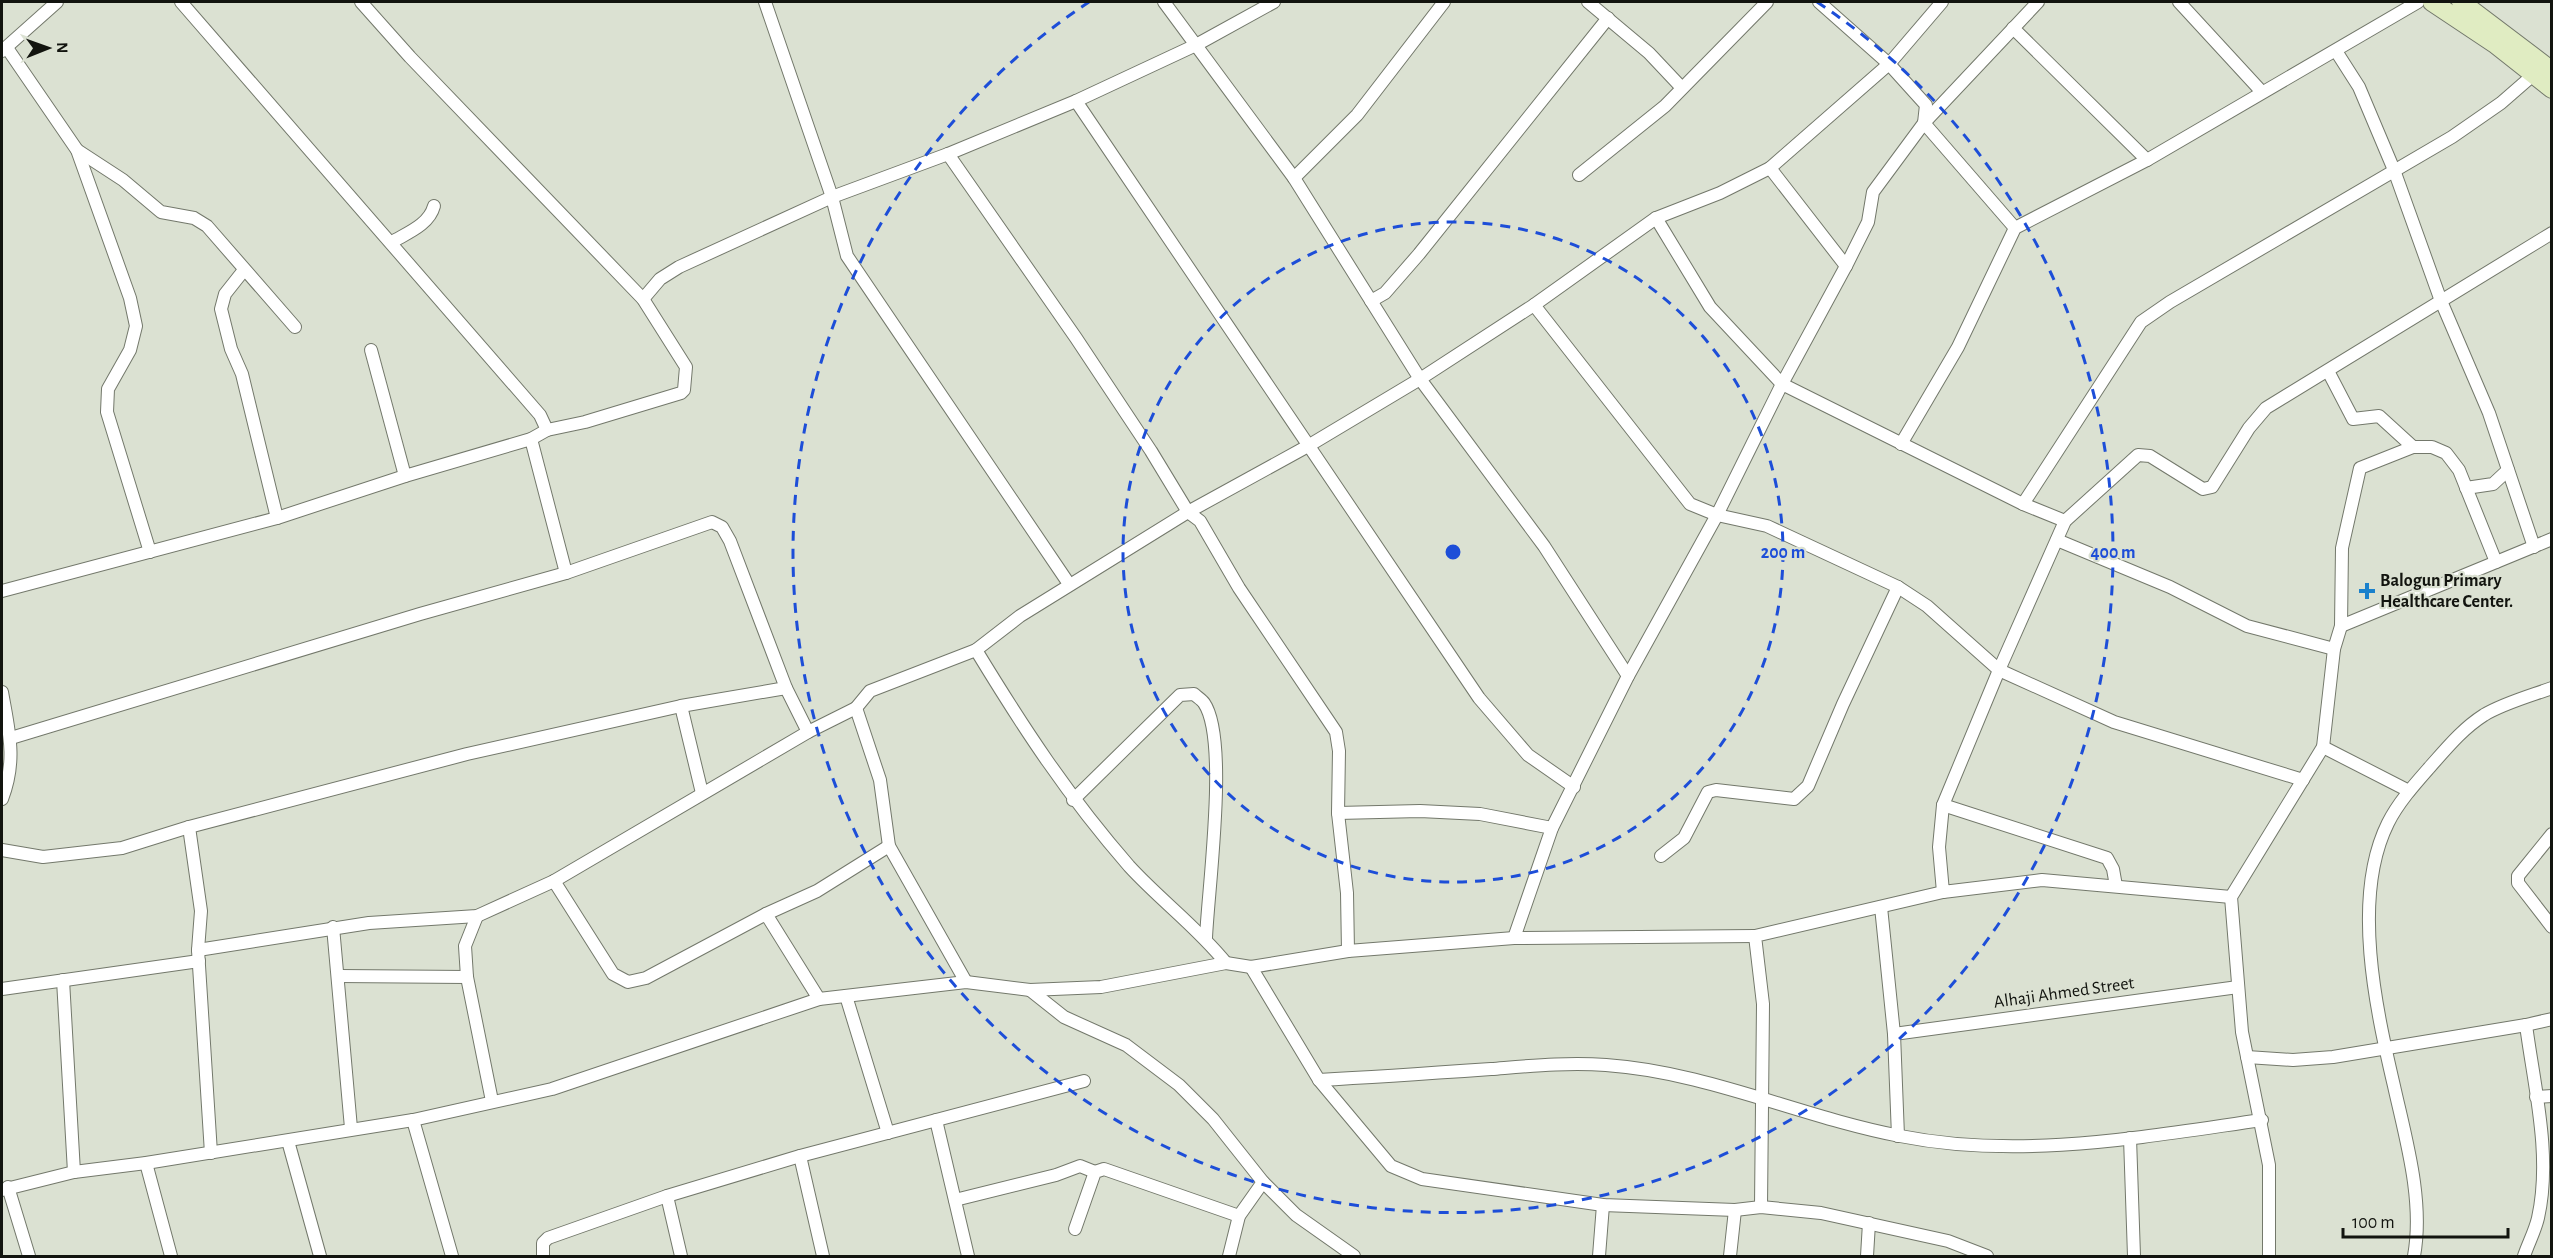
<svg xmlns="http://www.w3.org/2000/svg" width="2553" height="1258" font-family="'Alegreya Sans',sans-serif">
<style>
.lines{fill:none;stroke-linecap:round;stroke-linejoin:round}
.street-casing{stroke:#73786b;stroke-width:14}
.secondary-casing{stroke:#73786b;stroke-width:20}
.street{stroke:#fff;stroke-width:12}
.secondary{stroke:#e0ecc2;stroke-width:18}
.ring{fill:none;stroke:#1d4ed8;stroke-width:3;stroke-dasharray:10 8}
.poi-dot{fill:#1a81cc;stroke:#dbe1d2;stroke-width:2}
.labels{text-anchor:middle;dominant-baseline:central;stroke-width:4.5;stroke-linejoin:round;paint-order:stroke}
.poi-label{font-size:18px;font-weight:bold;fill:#12140f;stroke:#dbe1d2;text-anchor:start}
.street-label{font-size:18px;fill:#12140f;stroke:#dbe1d2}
.centre{fill:#1d4ed8;stroke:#dbe1d2;stroke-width:3}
.ring-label{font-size:18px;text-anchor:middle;font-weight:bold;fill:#1d4ed8;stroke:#dbe1d2;stroke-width:4.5;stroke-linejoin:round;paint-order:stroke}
</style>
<rect width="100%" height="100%" fill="#dbe1d2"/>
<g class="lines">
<defs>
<g id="street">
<path d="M361 2 410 57 643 299 686 367 684 390 681 393 585 422 547 430"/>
<path d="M765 2 832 197 847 256 1069 584"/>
<path d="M1164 2 1294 178 1420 379 1544 546 1628 676"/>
<path d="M1588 2 1649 53 1682 88"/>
<path d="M1819 2 1889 64 1926 105 1924 123 2015 228"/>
<path d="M2179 2 2261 91"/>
<path d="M2013 28 2147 160"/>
<path d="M7 48 77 150 130 298 136 326 130 350 108 389 107 412 150 552"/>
<path d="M2 51 57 2"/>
<path d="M2336 51 2359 87 2394 170 2441 301 2489 413 2534 547"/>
<path d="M1076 101 1479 698 1528 755 1574 787"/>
<path d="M77 150 123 180 161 212 194 218 207 226 295 327"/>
<path d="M948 154 1076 338 1151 451 1188 512 1200 521 1239 588 1336 732 1339 751 1338 813 1347 893 1348 951"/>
<path d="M1770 168 1846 266"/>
<path d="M1579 175 1665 106 1767 2"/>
<path d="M1294 178 1357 115 1444 2"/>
<path d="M1656 218 1710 307 1782 384 2023 504 2065 521"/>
<path d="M392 242C407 233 429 225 434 206"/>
<path d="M244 270 225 294 221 309 231 349 242 374 277 518"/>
<path d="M643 299 660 279 679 267 832 197 948 154 1076 101 1196 45 1274 2"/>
<path d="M1371 301 1385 293 1419 254 1608 18"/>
<path d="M1534 305 1690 504 1717 515 1767 526 1898 587 1927 606 1999 670 1943 805 1939 847 1943 892 2042 880 2231 897"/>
<path d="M371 350 405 476"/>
<path d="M2328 371 2353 419 2379 416 2413 447"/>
<path d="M531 439 566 573"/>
<path d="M1901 444 1958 347 2015 228 2147 160 2418 2"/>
<path d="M2466 488 2493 484 2508 470"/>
<path d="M2023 504 2141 322 2170 302 2452 137 2501 103 2532 76"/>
<path d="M2057 540 2170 587 2247 626 2334 649"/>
<path d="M2 591 277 518 405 476 531 439 547 430 540 415 181 2"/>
<path d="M2341 626 2552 539"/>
<path d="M976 650C1024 729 1068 796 1129 866 1160 900 1197 927 1226 963"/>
<path d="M2 692C9 732 17 760 2 799"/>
<path d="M681 706 702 793"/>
<path d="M856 708 880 780 889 846 966 982"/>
<path d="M11 738 420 614 566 573 712 522 722 527 730 541 786 688 808 732"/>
<path d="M2323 747 2409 791"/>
<path d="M2303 780 2114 722 1999 670 2065 521 2138 455 2150 456 2203 489 2212 487 2249 428 2266 408 2552 233"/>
<path d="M1073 800 1180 695 1194 694C1197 697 1202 700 1204 703 1229 739 1208 889 1206 938"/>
<path d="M1943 805 2107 858 2113 869 2116 886"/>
<path d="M1338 813 1420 811 1480 814 1552 828"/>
<path d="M189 827 201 911 198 950 211 1153"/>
<path d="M2552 834 2518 876V883L2552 927"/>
<path d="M2 850 43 857 122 848 189 827 467 754 681 706 786 688"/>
<path d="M1661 856 1684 838 1708 792 1716 790 1794 799 1808 786 1843 704 1898 587"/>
<path d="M554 881 613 974 628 982 646 978 766 914 817 891 889 846"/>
<path d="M1881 907 1894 1034 1898 1136"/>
<path d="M766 914 819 999"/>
<path d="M477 916 465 946 467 977 492 1101"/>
<path d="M333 927 351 1128"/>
<path d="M1514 938 1552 828 1628 676 1717 515 1782 384 1846 266 1868 222 1873 192 1924 123 2038 2"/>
<path d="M198 950 369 923 477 916 554 881 808 732 856 708 870 691 976 650 1020 616 1188 512 1308 446 1420 379 1534 305 1656 218 1720 193 1770 168 1889 64 1942 2"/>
<path d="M1251 967 1319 1080 1391 1166 1422 1179 1603 1205 1735 1210 1761 1207 1821 1213 1948 1241 1987 1256"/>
<path d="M339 976 467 977"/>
<path d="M63 980 74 1172"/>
<path d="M2 989 199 961"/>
<path d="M1030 990 1064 1017 1126 1045 1179 1085 1213 1119 1263 1182 1296 1215 1354 1256"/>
<path d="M846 996 888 1133"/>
<path d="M1894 1034 2238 987"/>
<path d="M2247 1057 2293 1060 2333 1057 2526 1025 2552 1019"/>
<path d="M1319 1080C1376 1077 1434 1073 1491 1069 1529 1066 1568 1062 1606 1065 1707 1072 1801 1117 1900 1136 2020 1160 2142 1137 2262 1120"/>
<path d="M2536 1097 2552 1096"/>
<path d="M413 1120 452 1256"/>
<path d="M936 1120 968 1256"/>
<path d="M2130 1138 2134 1256"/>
<path d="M288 1141 320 1256"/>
<path d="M800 1156 823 1256"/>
<path d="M146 1163 171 1256"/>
<path d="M8 1187 29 1256"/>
<path d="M2 1190 74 1172 146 1163 413 1120 552 1089 819 999 966 982 1030 990 1101 987 1226 963 1251 967 1348 951 1514 938 1755 936"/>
<path d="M667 1196 681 1256"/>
<path d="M955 1200 1056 1175 1080 1166 1095 1172"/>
<path d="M1761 1207 1763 1004 1755 936 1943 892"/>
<path d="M1075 1229 1095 1172 1104 1169 1239 1216"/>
<path d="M543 1256V1243L548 1238 667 1196 800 1156 1084 1081"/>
<path d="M1229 1256 1239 1216 1263 1182"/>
<path d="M1599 1256 1603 1205"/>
<path d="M1730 1256 1735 1210"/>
<path d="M1867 1256 1869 1223"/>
<path d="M2269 1256V1165L2242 1032 2231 897 2323 747 2334 649 2341 626 2342 548 2360 468 2413 447H2432L2446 453 2459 470 2496 562"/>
<path d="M2414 1256C2424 1201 2406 1140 2394 1086 2376 1009 2351 897 2388 823 2398 803 2414 785 2429 768 2446 749 2462 729 2484 715 2504 703 2530 696 2552 688"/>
<path d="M2524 1256C2528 1244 2535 1231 2538 1218 2552 1156 2534 1086 2526 1025"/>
</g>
<g id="secondary">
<path d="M2432 2 2495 44 2552 89"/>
<path d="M2461 2 2552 71"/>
</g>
</defs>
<use href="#street" class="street-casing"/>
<use href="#secondary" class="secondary-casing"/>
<use href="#street" class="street"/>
<use href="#secondary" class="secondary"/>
</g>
<g class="ring">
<circle cx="1453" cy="552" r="330"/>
<path d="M1817 2A660 660 0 1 1 1089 2"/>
</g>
<path class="poi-dot" d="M2364 582h6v6h6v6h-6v6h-6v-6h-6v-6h6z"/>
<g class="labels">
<g class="poi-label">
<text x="2380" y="581">Balogun Primary<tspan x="2380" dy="21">Healthcare Center.</tspan></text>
</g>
<g class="street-label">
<text transform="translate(2064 993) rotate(-8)">Alhaji Ahmed Street</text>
</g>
</g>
<circle cx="1453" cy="552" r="9" class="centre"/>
<g class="ring-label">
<text x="1783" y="558">200 m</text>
<text x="2113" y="558">400 m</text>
</g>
<rect width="2553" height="1258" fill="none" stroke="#12140f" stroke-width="6"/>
<g transform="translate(48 48) rotate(89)" stroke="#dbe1d2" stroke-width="4.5" paint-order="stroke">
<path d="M0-4.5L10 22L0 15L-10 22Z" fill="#12140f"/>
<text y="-9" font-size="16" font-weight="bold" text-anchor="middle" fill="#12140f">N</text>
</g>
<path d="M2343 1228v9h165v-9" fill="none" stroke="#12140f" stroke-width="3"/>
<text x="2352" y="1228" font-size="18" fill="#12140f" stroke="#dbe1d2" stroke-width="4.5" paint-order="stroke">100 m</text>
</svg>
